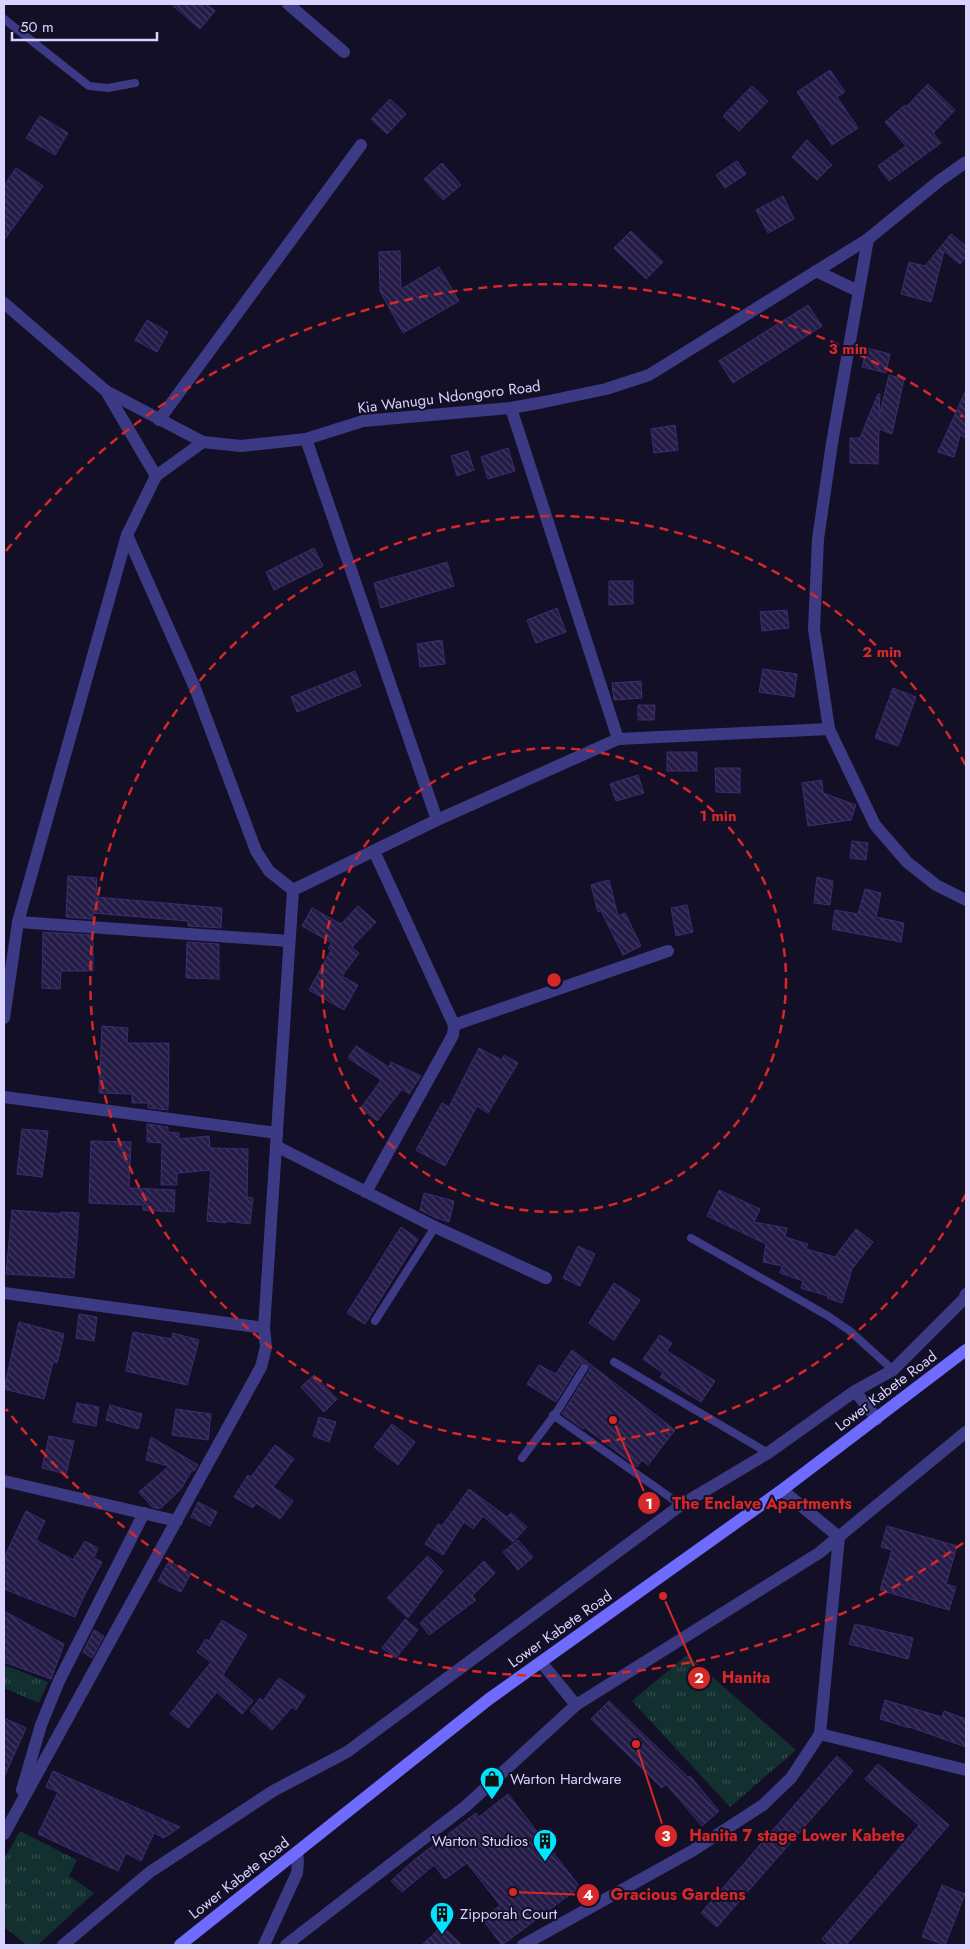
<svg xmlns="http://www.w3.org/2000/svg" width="970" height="1949" font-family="Jost,sans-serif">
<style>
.grass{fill:url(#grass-tufts)}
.building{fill:url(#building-back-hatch);stroke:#3b2d73}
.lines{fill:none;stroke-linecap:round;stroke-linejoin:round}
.service{stroke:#3d3a85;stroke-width:8}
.minor{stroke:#3d3a85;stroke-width:12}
.secondary{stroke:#6f6bff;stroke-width:12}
.ring{fill:none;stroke:#d62828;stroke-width:2.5;stroke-dasharray:9 6}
.labels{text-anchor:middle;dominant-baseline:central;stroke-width:4;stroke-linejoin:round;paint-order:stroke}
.street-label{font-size:15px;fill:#d9d4ff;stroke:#130f26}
.poi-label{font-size:15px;fill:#d9d4ff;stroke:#130f26;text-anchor:start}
.centre{fill:#d62828;stroke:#130f26;stroke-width:2.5}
.ring-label{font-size:15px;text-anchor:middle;font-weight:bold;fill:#d62828;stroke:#130f26;stroke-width:4;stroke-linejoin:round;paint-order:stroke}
.leader{fill:none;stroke:#d62828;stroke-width:2}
.callout-dot{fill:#d62828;stroke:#130f26;stroke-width:2}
.mark-label{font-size:15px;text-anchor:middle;font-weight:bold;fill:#fff}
.callout-label{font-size:16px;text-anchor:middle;font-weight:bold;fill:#d62828;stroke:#130f26;stroke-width:4;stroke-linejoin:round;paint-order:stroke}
</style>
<defs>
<pattern id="grass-tufts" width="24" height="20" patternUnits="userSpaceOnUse" patternTransform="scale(1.25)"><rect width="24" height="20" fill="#12302f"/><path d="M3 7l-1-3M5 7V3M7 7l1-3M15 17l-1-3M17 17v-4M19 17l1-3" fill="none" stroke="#344d4e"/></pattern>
<pattern id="building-back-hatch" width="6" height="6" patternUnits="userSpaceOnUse" patternTransform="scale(1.25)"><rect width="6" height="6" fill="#241b47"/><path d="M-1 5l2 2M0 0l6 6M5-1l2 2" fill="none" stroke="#433b63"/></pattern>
</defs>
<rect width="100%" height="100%" fill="#130f26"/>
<g class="grass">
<path d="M687 1655 796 1750 730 1807 632 1701Z"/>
<path d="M4 1665 48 1682 39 1703 4 1688Z"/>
<path d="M20 1831 77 1860 69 1876 94 1893 38 1945H27L4 1927V1859Z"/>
</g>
<g class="building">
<path d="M171 4H206L215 11 200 29Z"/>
<path d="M830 70 845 92 837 97 858 128 832 145 797 92Z"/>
<path d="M928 84 955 110 933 133 941 143 889 181 878 166 906 146 885 122 905 105 906 107Z"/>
<path d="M752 86 768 101 739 131 723 116Z"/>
<path d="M390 99 406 114 387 134 371 119Z"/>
<path d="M40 116 68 133 55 155 26 138Z"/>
<path d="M807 140 832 165 817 180 792 157Z"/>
<path d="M737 161 746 174 725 188 716 175Z"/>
<path d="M442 163 461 185 443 200 424 179Z"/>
<path d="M16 168 43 186 4 240V186Z"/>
<path d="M783 196 794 219 768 233 756 210Z"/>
<path d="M631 231 663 262 646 279 614 248Z"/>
<path d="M951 234 966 246V256L960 264 944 251 931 302 901 294 909 262 925 266Z"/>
<path d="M400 251 401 289 439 267 459 301 403 333 380 291 379 252Z"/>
<path d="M808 305 822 326 733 383 719 361Z"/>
<path d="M147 320 168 332 157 352 135 340Z"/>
<path d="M867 348 890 354 886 373 862 367Z"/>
<path d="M889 375 904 379 892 434 879 429 878 464 850 463V438H860L878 394H880L879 417Z"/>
<path d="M966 390V438L960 435 954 457 938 452Z"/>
<path d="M675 425 678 450 654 453 651 429Z"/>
<path d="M508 448 515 471 488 479 481 457Z"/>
<path d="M468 451 474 470 457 476 451 456Z"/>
<path d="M314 548 323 566 274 590 266 572Z"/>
<path d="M447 562 454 586 381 608 374 583Z"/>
<path d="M609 581H633V604L609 605Z"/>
<path d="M557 608 566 632 536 643 527 620Z"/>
<path d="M787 610 789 628 762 631 760 612Z"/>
<path d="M442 640 445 664 420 667 417 644Z"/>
<path d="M763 669 797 674 794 697 759 692Z"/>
<path d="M355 671 361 686 297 712 291 697Z"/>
<path d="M641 681 642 698 614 700 612 683Z"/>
<path d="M893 688 916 697 898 746 875 738Z"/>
<path d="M638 705H655L654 720H638Z"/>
<rect x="667" y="752" width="30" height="19"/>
<path d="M715 768H740V793L716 792Z"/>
<path d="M638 775 644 793 616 801 610 784Z"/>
<path d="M822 780 823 793 856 805 851 820 808 826 802 783Z"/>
<path d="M852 841 868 843 866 860 850 858Z"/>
<path d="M68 876 97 878 96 897 222 908 221 928 188 926V921L93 913V919L66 917Z"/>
<path d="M817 877 833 881 830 905 814 903Z"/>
<path d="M609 880 618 916 625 913 641 946 623 955 601 911 598 912 591 885Z"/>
<path d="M865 889 881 893 876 917 904 923 901 942 832 929 835 910 858 914Z"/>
<path d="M687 905 693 932 676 936 671 908Z"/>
<path d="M358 906 376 922 352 947 359 953 342 976 358 985 344 1010 309 990 331 950 328 948 332 943 302 926 312 908 341 924Z"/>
<path d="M43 932 93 935V971H61L60 989 42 988Z"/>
<path d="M187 942 219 944V979L186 978Z"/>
<path d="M102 1026 128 1028 127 1043H169L168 1110 148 1108V1103H132V1094L99 1093Z"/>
<path d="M356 1046 389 1067 391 1062 421 1076 409 1094 402 1089 377 1121 361 1108 381 1080 348 1058Z"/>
<path d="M479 1048 502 1060 504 1055 518 1063 488 1113 477 1106 445 1166 416 1150 442 1103 449 1107Z"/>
<path d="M147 1124 168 1127V1132L179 1133V1139L209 1136 210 1148 248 1149 247 1197 253 1198 250 1224 226 1221V1223L207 1221 211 1170 177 1173V1185H161L162 1143 147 1142Z"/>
<path d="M22 1129 48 1131 42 1177 17 1174Z"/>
<path d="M91 1141 131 1142 129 1188 175 1190 174 1212 143 1210V1205L89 1203Z"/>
<path d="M719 1190 760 1209 754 1222 787 1228 785 1237 808 1244 806 1249 835 1257 856 1229 873 1242 852 1269 842 1303 827 1298 828 1296 801 1288 803 1281 780 1273 782 1266 763 1262 766 1244 707 1216Z"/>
<path d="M424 1193 454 1201 449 1222 436 1218 420 1210Z"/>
<path d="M12 1210 61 1214V1212L79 1213 74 1278 6 1274Z"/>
<path d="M401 1227 418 1239 365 1324 347 1313Z"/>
<path d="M578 1246 595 1254 580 1286 563 1278Z"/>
<path d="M614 1283 640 1300 614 1340 589 1323Z"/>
<path d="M79 1314 97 1317 94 1341 76 1338Z"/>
<path d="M19 1322 64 1334 57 1363 53 1362 44 1399 4 1389Z"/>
<path d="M133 1332 172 1339 173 1333 199 1340 187 1385 126 1371Z"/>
<path d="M660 1335 672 1343 667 1351 715 1381 701 1402 660 1377 663 1373 643 1359Z"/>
<path d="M572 1350 675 1430 648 1465 642 1460 637 1467 584 1427 583 1429 562 1414 589 1371 590 1368 587 1364 584 1362 579 1365 556 1402 527 1384 539 1365 556 1374Z"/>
<path d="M314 1375 337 1399 324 1412 301 1387Z"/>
<path d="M77 1403 99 1407 96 1426 73 1422Z"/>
<path d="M110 1405 142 1414 138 1429 106 1420Z"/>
<path d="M176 1409 211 1414 208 1440 172 1435Z"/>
<path d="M319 1417 336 1422 329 1442 313 1436Z"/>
<path d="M392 1424 415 1442 398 1465 374 1447Z"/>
<path d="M49 1436 74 1441 66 1474 42 1468Z"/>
<path d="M151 1437 198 1465 194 1471 192 1470 181 1489 160 1509 152 1507 139 1492 169 1466 146 1460Z"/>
<path d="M275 1445 294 1459 273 1487 293 1501 280 1519 256 1503 253 1508 234 1497 248 1475 251 1477Z"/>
<path d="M469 1489 507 1517 511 1513 527 1527 513 1542 483 1516 473 1529 464 1522 443 1555 425 1544 438 1524 442 1526Z"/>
<path d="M198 1502 217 1512 210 1526 191 1517Z"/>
<path d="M26 1511 45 1521 36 1540 73 1560 85 1541 98 1548 94 1558 102 1562 84 1596 75 1617 4 1589V1558Z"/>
<path d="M887 1526 957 1546 946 1584 956 1587 949 1610 880 1590 892 1550 881 1547Z"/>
<path d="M518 1540 533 1557 518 1570 503 1552Z"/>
<path d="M428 1556 443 1571 408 1618 387 1598Z"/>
<path d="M169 1561 191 1573 181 1592 158 1581Z"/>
<path d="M484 1561 495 1573 472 1596 476 1600 429 1635 420 1623Z"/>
<path d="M4 1611 64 1644 51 1679 4 1662Z"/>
<path d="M405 1619 418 1630 396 1658 382 1648Z"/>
<path d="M222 1620 247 1635 223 1675 253 1701 242 1714 217 1692 188 1728 170 1714 211 1662 197 1652 206 1639 209 1641Z"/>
<path d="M855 1624 913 1638 908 1659 849 1644Z"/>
<path d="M94 1630 104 1636 92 1658 83 1652Z"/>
<path d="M279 1678 305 1696 296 1710 292 1707 272 1730 250 1711 260 1698 263 1701Z"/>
<path d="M885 1700 942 1717 944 1711 966 1719V1747L910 1727V1728L880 1719Z"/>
<path d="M609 1701 688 1777 690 1776 719 1811 702 1826 666 1784 662 1788 591 1719Z"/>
<path d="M4 1718 26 1728 4 1777Z"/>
<path d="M837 1756 853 1771 717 1927 701 1913Z"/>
<path d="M878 1764 949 1825 846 1945H829L822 1939 919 1825 865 1779Z"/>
<path d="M53 1771 180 1827 164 1838 154 1833 141 1861 126 1853 118 1871 38 1834 58 1792 46 1787Z"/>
<path d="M508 1794 580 1887 502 1945 483 1920 500 1905 467 1863 445 1879 434 1865 402 1892 391 1881 414 1860 476 1813 479 1817Z"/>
<path d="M942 1885 965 1894 945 1945 922 1937Z"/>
<path d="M442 1926 462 1945H422Z"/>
</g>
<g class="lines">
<g class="service">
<path d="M4 19 89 86 108 88 135 83"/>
<path d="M691 1238 828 1316 850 1331 893 1370"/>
<path d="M375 1321 435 1227"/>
<path d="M614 1362 768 1453"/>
<path d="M553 1415 681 1505"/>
<path d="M522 1458 556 1413 584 1368"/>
</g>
<g class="minor">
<path d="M288 4 344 52"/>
<path d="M868 239 832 443 818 539 814 629 829 729 875 825 907 862 936 885 966 900"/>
<path d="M816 271 858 291"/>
<path d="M4 303 106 391 203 442 241 446 306 439 363 421 511 408 544 402 606 389 649 375 868 239 939 181 966 162"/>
<path d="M511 408 618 739"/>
<path d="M159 420 361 145"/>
<path d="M306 439 437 820"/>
<path d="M156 476 203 442"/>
<path d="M127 535 195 688 256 851 269 871 293 890"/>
<path d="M18 922 289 941"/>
<path d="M4 1018 18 922 127 535 156 476 106 391"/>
<path d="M454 1025 668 951"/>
<path d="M4 1097 277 1133"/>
<path d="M276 1146 435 1227 546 1278"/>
<path d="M366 1192 453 1035 454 1025 374 851"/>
<path d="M4 1293 264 1328"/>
<path d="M877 1419 855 1391 893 1370 964 1299 966 1294"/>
<path d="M4 1481 177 1521"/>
<path d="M782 1490 839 1537 820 1734 966 1770"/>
<path d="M541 1662 576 1705"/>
<path d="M22 1790 41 1725 59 1681 144 1513"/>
<path d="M4 1834 261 1367 266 1347 264 1328 293 890 437 820 618 739 829 729"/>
<path d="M63 1945 150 1872 273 1791 347 1752 681 1505 768 1453 855 1391"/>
<path d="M264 1945 297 1873 298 1862 297 1852"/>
<path d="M286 1945 466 1806 576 1705 819 1553 966 1432"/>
<path d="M523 1945 692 1851 763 1805 791 1778 820 1734"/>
</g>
<path class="secondary" d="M180 1945 489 1699 782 1490 966 1350"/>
</g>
<g class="ring">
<circle cx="554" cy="980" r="232"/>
<path d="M966 1194A464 464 0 1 1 966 766"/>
<path d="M963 1543A696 696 0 0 1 6 1409M6 551A696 696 0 0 1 963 417"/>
</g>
<defs>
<symbol id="shop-pin" viewBox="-11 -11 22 30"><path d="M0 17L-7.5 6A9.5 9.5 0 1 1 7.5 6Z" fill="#00e5ff" stroke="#130f26"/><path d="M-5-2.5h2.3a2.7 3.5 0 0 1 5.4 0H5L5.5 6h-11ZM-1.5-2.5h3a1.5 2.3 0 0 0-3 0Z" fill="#111"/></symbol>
<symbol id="building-pin" viewBox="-11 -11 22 30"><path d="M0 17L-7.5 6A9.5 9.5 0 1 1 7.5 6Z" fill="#00e5ff" stroke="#130f26"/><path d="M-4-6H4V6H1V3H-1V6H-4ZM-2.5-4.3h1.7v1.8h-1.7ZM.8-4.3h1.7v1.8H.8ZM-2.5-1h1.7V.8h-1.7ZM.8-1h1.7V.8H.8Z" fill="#111"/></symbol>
</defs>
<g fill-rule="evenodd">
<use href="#shop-pin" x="478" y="1765" width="28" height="38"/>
<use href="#building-pin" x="531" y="1827" width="28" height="38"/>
<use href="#building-pin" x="428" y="1900" width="28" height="38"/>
</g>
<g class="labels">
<g class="street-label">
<text transform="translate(449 397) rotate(-7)">Kia Wanugu Ndongoro Road</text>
<text transform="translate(886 1391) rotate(-37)">Lower Kabete Road</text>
<text transform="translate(560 1629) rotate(-35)">Lower Kabete Road</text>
<text transform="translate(239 1878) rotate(-38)">Lower Kabete Road</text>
</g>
<g class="poi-label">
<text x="510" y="1779">Warton Hardware</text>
<text x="528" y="1841" text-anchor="end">Warton Studios</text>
<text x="460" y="1914">Zipporah Court</text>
</g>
</g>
<circle cx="554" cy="980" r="8" class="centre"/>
<g class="ring-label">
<text x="848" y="354">3 min</text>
<text x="882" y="657">2 min</text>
<text x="718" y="821">1 min</text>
</g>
<path class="leader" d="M613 1420L649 1503M663 1596L699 1678M636 1744L666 1836M513 1892L588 1895"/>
<g class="callout-dot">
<circle cx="613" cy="1420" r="5"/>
<circle cx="663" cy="1596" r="5"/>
<circle cx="636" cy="1744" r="5"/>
<circle cx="513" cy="1892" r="5"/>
<circle cx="649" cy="1503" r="12"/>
<circle cx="699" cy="1678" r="12"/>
<circle cx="666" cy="1836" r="12"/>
<circle cx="588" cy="1895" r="12"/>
</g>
<g class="mark-label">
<text x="649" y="1509">1</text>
<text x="699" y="1683">2</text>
<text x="666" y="1841">3</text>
<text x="588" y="1900">4</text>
</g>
<g class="callout-label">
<text x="762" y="1509">The Enclave Apartments</text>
<text x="746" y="1683">Hanita</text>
<text x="797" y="1841">Hanita 7 stage Lower Kabete</text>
<text x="678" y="1900">Gracious Gardens</text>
</g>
<rect width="970" height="1949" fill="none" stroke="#d9d4ff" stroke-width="10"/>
<path d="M12 32v8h145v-8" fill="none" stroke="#d9d4ff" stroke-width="2.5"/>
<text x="20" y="32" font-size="15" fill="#d9d4ff" stroke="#130f26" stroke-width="4" paint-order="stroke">50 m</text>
</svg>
